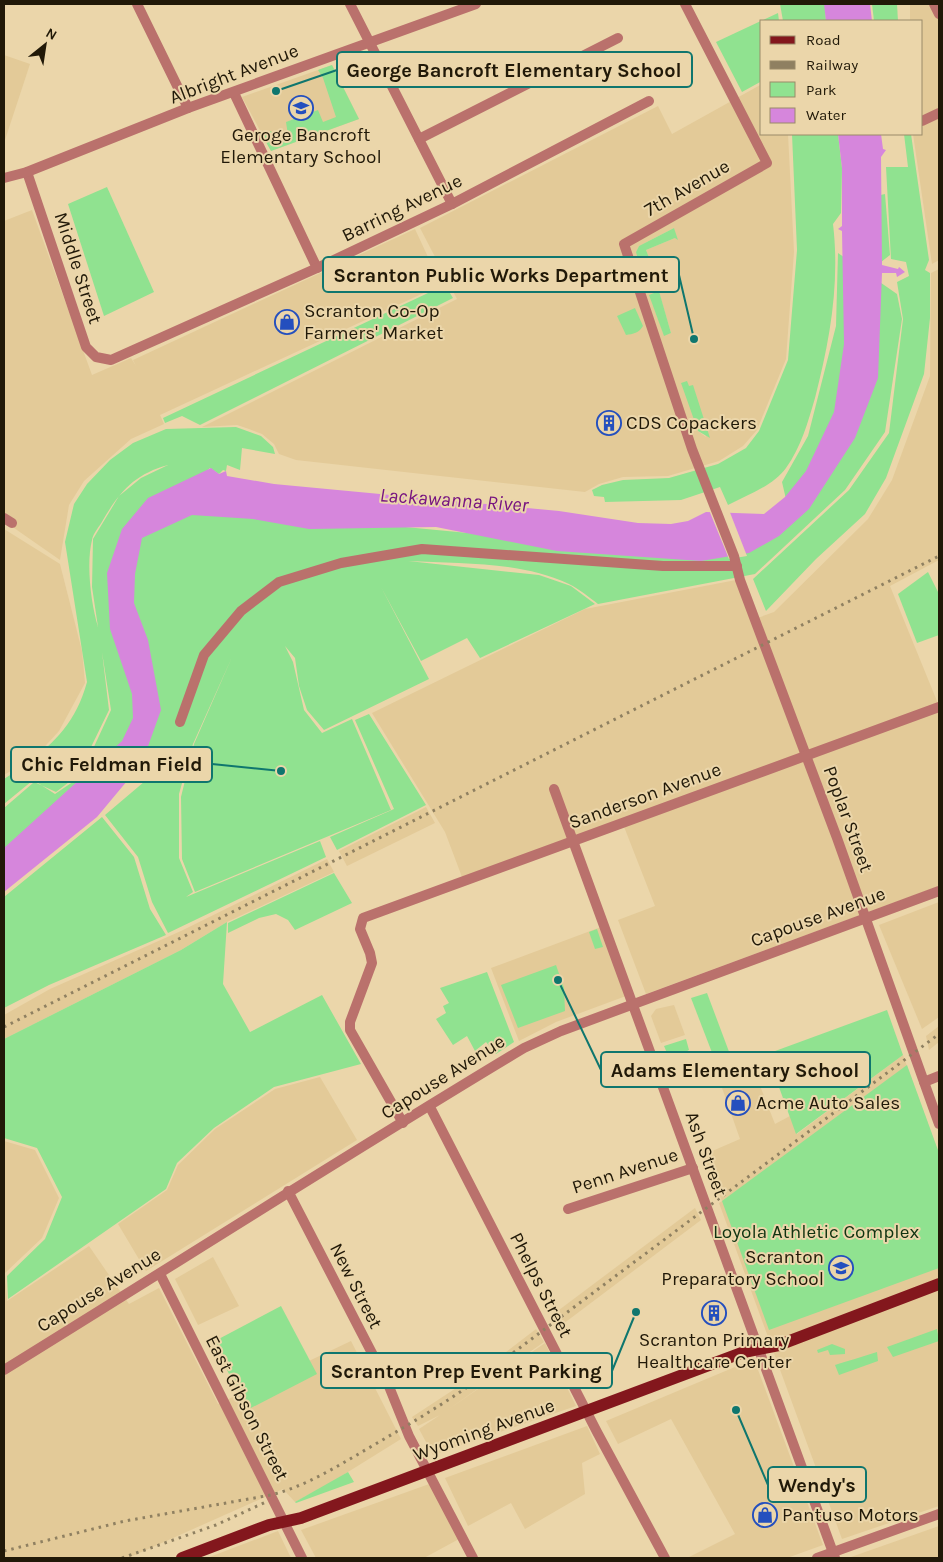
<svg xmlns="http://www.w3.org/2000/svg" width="943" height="1562" font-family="Karla,sans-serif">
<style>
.built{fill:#e3ca98;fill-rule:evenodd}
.green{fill:#90e290;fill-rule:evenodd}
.water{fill:#d686dc}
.pier{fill:#ebd6aa}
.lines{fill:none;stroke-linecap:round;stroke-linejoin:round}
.minor{stroke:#ba716c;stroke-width:10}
.major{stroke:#83171d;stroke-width:12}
.rail{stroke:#8f8061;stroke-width:3;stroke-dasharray:2.5 5;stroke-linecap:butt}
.labels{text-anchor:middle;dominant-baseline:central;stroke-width:4;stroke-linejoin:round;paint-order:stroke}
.street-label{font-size:19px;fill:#211908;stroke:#ebd6aa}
.poi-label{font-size:19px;fill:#211908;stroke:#ebd6aa;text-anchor:start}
.park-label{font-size:19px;fill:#0f3311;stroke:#ebd6aa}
.water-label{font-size:20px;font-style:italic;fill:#771480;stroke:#ebd6aa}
.leader{fill:none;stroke:#0f766e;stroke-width:2}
.callout-dot{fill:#0f766e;stroke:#ebd6aa;stroke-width:2}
.callout{fill:#ebd6aa;stroke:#0f766e;stroke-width:2}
.callout-label{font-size:20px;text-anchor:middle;font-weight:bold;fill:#211908}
</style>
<rect width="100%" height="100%" fill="#ebd6aa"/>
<g class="built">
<path d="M910 4H939V260L932 264 913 134H922V21H910Z"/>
<path d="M4 55 30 64 4 143Z"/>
<path d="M332 65 359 119 271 151 242 97Z"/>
<path d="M762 84V134H788L794 252 786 359 757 430 743 446 719 461 668 476 623 477 599 484 585 492 296 460 279 454 274 444 262 434 249 429 237 425 202 427 457 299 420 228 658 106 672 134ZM674 228 675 238 646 250 661 291 636 252 639 246ZM659 292 671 333 664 335 652 300ZM689 386 706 437 698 431Z"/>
<path d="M32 210 92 375 131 358 136 366 133 360 415 229 441 285 160 415 164 424 131 439 84 481 69 505 60 560 4 521V221Z"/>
<path d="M939 269V560L890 586 939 706V886L646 994 618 920 655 906 621 819 462 877 445 832 372 713 585 609 736 580 752 620 774 612 868 519 892 480 930 376 931 273Z"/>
<path d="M4 529 60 564 82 651 85 683 59 731 37 755 4 775Z"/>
<path d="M426 807 435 823 347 866 339 851Z"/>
<path d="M327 859 334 872 227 922 181 950 4 1039V1015L50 989 181 931Z"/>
<path d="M939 902V1017L922 1029 879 925Z"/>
<path d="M601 927 626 996 556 1022 519 1041 491 968Z"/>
<path d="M674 1005 685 1035 661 1043 651 1016 656 1009Z"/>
<path d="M939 1026V1042L929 1050 926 1036Z"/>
<path d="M748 1055 775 1124 790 1116 797 1134 903 1055 939 1154V1506L842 1539 719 1203 722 1201 703 1155 740 1139 715 1068Z"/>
<path d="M320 1077 357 1140 146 1271 118 1224 167 1190 178 1165 215 1129 275 1089Z"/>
<path d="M4 1141 35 1150 59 1198 42 1238 5 1273 7 1301 89 1246 129 1304 159 1288 218 1404 351 1341 401 1439 327 1485 295 1502 283 1489 128 1558H4Z"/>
<path d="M695 1208 701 1220 559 1327 551 1316Z"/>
<path d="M213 1257 239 1306 198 1325 175 1279Z"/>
<path d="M536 1329 544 1342 446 1411 545 1343 576 1406 433 1455 419 1429 440 1415 418 1426 412 1417 479 1373Z"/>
<path d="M754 1359 823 1545 787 1558H687L735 1534 671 1419 618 1444 606 1421Z"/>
<path d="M587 1426 600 1454 582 1463 585 1494 525 1529 511 1503 468 1526 445 1478Z"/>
<path d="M432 1483 459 1539 424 1558H316L301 1530Z"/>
<path d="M939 1526V1558H851V1557Z"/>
<path d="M278 1531 291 1558H207Z"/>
</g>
<g class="green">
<path d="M780 4H825L826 21H783Z"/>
<path d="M872 4H897L898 21H874Z"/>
<path d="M778 13 779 21H762V81L742 92 716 42Z"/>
<path d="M332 65 359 119 271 151 262 135 271 131 275 140 288 135 286 122 318 110 323 122 336 117 323 78 318 70Z"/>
<path d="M792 134H838L842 168 841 213 833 224C840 283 830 340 815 398 808 422 801 447 786 468 773 486 747 495 728 505L720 487 681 500 605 502 604 497 594 496 592 490 602 485 623 480 669 478 718 464 746 448 759 431 788 360 797 250Z"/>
<path d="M904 134H911L929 260 925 270 930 273V318L924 374 886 478 865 514 816 559 766 611 753 579 849 490 889 433 903 319 897 282 909 276 906 262 891 259 886 167H908Z"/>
<path d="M107 187 154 292 104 316 68 204Z"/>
<path d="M885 194 890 255 881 262 876 196Z"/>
<path d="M674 228 678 240 675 238 646 250 659 283 679 276 682 285 661 291 660 288 647 292 636 252 639 246Z"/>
<path d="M838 253 897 294 902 319 885 432 845 490 755 574 598 604C589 597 579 589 569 584 520 561 461 564 408 561L539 575 571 586 595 604 480 658 467 638 421 661 381 587 429 679 324 730 307 710 299 686 295 658 285 646 293 662 304 710 322 733 352 719 391 810 195 892 182 859 181 797 194 744 232 657 193 744 179 794V858L193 892 186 897 320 841 326 857 168 933 152 902 138 857 105 815 151 776 149 747 143 749 4 855V808L33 783H38L55 794 80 777 111 710 102 652 109 710 77 776 56 792 32 781 4 804V779C44 753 74 730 87 682L65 542 74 504 87 484 110 460 133 443 166 429 236 427 261 436 273 447 275 454 242 448 240 470 227 465 226 471 223 470 219 474 210 468 200 476 384 525 593 545 789 512 782 482 808 436 836 326ZM168 465 141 478 119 496 93 539 92 587 98 627C91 604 86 564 92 540 93 533 100 526 103 520 120 491 135 474 168 465Z"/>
<path d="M445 285 453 298 200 425 182 416 165 423 163 418Z"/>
<path d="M659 291 671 333 664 336 649 295Z"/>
<path d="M635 308 643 326C639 333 633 334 626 335L617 316Z"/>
<path d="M687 381 689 386 693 385 710 438 698 431 681 383Z"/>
<path d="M928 572 939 594V635L917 643 898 594Z"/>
<path d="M369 714 426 805 337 850 330 837 394 809 355 720Z"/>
<path d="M102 817 134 857 150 909 166 935 49 985 4 1008V897Z"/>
<path d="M334 873 352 903 295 930 288 920 276 914 259 918 228 933V923Z"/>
<path d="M227 922 223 984 250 1032 322 995 361 1064 274 1087 214 1128 177 1163 166 1189 8 1299 7 1276 45 1239 62 1197 37 1148 4 1138V1039L181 950Z"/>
<path d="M597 929 603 947 595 949 589 932Z"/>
<path d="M556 965 564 988 565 1011 518 1028 501 985Z"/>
<path d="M487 972 514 1042 496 1054 486 1042 475 1051 467 1036 453 1045 436 1019 446 1013 443 1006 449 1003 440 988Z"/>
<path d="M707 993 731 1057 716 1063 691 998Z"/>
<path d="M887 1010 903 1055 796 1134 767 1054Z"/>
<path d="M686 1039 689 1050 670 1060 664 1046Z"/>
<path d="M907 1065 939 1153V1268L769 1330 722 1201Z"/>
<path d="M281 1306 317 1374 247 1410 213 1342Z"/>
<path d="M937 1329 939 1341 893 1357 887 1347Z"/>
<path d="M832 1344 845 1349V1354L830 1355 828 1350 818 1353 817 1350Z"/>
<path d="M877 1352 878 1361 839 1375 835 1365C847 1361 862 1357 877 1352Z"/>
<path d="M348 1472 354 1482 296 1503 295 1502Z"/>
</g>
<g class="water">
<path d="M824 4H870L872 21H826Z"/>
<path d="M838 134H881L883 149 886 150 881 157 882 265 898 269 899 267 905 272 897 277 896 273H882L878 378 855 438 809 509 779 536 749 553 701 561 557 551 436 527 309 529 253 519 192 515 142 538 135 574 134 603 148 640 161 710 142 763 97 817 4 892V848L122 741 133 718 132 694 110 629 107 573 122 529 148 498 211 468 219 474 226 471 227 476 274 484 559 511 638 523 671 524 688 521 706 512 764 514 785 497 806 471 834 412 844 344 842 231 838 229 842 226V168Z"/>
</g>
<path class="pier" d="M709 510H729L747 556 729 559Z"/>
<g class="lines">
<g class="minor">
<path d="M137 4 188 108"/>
<path d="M350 4 452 204"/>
<path d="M685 4 767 163 624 244 692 449 734 556 740 580 837 838 939 1124"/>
<path d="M934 4 939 14"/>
<path d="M234 93 317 268"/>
<path d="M922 121 939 113"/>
<path d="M419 139 618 38"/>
<path d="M27 172 86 347 96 357 111 360 317 268 452 204 649 101"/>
<path d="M4 178 27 172 188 108 476 4"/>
<path d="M4 518 12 523"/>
<path d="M180 722 204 655 241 611 279 582 341 563 422 549 663 566H737"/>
<path d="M554 789 835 1558"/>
<path d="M924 1082 939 1076"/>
<path d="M430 1107 597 1432 665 1558"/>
<path d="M403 1123 350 1030V1022L372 963 370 953 360 929 363 918 939 707"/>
<path d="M288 1191 388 1384 409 1436 473 1558"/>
<path d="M568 1209 693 1168"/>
<path d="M160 1274 302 1558"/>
<path d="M4 1370C177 1263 349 1153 524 1048L561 1031 939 891"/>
<path d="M817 1558 939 1514"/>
</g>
<path class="major" d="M182 1558 269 1525 301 1518 744 1352 779 1345 939 1284"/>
<g class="rail">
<path d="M4 1027 939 556"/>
<path d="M4 1551 125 1521 271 1495C306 1486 336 1467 367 1449 401 1429 434 1410 466 1388L939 1034"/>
<path d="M122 1558 216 1525 268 1501"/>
</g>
</g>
<defs>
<symbol id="school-ring" viewBox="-11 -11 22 22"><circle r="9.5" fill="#ebd6aa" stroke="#244fbe" stroke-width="1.5"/><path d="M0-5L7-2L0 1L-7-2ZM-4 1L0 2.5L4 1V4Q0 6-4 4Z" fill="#244fbe"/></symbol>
<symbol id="shop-ring" viewBox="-11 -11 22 22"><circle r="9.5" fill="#ebd6aa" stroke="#244fbe" stroke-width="1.5"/><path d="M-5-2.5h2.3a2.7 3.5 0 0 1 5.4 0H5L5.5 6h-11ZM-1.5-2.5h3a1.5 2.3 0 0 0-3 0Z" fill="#244fbe"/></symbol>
<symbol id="building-ring" viewBox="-11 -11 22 22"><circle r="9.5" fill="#ebd6aa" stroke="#244fbe" stroke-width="1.5"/><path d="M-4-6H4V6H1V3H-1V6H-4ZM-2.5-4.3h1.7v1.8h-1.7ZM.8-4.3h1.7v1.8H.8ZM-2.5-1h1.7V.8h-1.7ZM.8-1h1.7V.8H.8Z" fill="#244fbe"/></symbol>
</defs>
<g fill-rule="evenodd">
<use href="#school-ring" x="287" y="94" width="28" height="28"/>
<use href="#shop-ring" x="273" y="308" width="28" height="28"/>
<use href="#building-ring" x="595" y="409" width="28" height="28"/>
<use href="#shop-ring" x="724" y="1089" width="28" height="28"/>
<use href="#school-ring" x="827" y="1254" width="28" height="28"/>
<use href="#building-ring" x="700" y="1299" width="28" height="28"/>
<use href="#shop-ring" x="751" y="1501" width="28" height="28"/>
</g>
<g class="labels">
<g class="street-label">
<text transform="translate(234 74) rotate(-21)">Albright Avenue</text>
<text transform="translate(687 188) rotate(-30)">7th Avenue</text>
<text transform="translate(402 208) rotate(-26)">Barring Avenue</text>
<text transform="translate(78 268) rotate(72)">Middle Street</text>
<text transform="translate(645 796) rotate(-20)">Sanderson Avenue</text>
<text transform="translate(848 819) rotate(70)">Poplar Street</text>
<text transform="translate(818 917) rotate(-20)">Capouse Avenue</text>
<text transform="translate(443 1077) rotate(-32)">Capouse Avenue</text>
<text transform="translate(706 1154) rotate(70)">Ash Street</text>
<text transform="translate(625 1171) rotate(-18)">Penn Avenue</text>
<text transform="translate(541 1285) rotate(63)">Phelps Street</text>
<text transform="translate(356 1286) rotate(63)">New Street</text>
<text transform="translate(99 1290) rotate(-32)">Capouse Avenue</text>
<text transform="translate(247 1408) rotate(63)">East Gibson Street</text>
<text transform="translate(484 1430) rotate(-20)">Wyoming Avenue</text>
</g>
<g class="poi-label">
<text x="301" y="135" text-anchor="middle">Geroge Bancroft<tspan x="301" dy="22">Elementary School</tspan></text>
<text x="304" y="311">Scranton Co-Op<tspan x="304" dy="22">Farmers' Market</tspan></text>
<text x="626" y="423">CDS Copackers</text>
<text x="756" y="1103">Acme Auto Sales</text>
<text x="824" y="1257" text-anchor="end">Scranton<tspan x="824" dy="22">Preparatory School</tspan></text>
<text x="714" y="1340" text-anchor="middle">Scranton Primary<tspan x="714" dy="22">Healthcare Center</tspan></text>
<text x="782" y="1515">Pantuso Motors</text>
</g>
<g class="park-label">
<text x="816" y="1232">Loyola Athletic Complex</text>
</g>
<g class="water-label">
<text transform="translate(454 500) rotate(4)">Lackawanna River</text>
</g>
</g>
<path class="leader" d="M276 91L337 70M694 339L679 275M281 771L212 764M558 980L601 1070M636 1312L612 1371M736 1410L768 1485"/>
<g class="callout-dot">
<circle cx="276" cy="91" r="5"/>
<circle cx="694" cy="339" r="5"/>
<circle cx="281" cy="771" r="5"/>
<circle cx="558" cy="980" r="5"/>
<circle cx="636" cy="1312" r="5"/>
<circle cx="736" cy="1410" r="5"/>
</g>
<g class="callout">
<rect x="337" y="52" width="355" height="35" rx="5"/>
<rect x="323" y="257" width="356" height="35" rx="5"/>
<rect x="11" y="747" width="201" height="35" rx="5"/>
<rect x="601" y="1052" width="269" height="35" rx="5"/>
<rect x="321" y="1353" width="291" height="35" rx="5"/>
<rect x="768" y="1467" width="98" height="35" rx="5"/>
</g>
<g class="callout-label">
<text x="514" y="77">George Bancroft Elementary School</text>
<text x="501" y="282">Scranton Public Works Department</text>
<text x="112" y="771">Chic Feldman Field</text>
<text x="735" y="1077">Adams Elementary School</text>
<text x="466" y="1378">Scranton Prep Event Parking</text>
<text x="817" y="1492">Wendy's</text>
</g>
<rect width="943" height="1562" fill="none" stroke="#211908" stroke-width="10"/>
<rect x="760" y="20" width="162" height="115" fill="#ebd6aa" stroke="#9a8a69"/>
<rect x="770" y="36" width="25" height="8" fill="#83171d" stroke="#9a8a69"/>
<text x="806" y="45" font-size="15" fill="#211908">Road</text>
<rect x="770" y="61" width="25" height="8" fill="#8f8061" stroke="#9a8a69"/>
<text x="806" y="70" font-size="15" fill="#211908">Railway</text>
<rect x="770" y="82" width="25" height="15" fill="#90e290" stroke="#9a8a69"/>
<text x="806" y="95" font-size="15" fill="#211908">Park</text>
<rect x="770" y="108" width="25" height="15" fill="#d686dc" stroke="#9a8a69"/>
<text x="806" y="120" font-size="15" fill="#211908">Water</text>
<g transform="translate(45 45) rotate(30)" stroke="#ebd6aa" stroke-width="4" paint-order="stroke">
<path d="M0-4L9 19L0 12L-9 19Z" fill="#211908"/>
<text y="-8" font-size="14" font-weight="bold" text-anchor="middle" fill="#211908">N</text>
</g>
</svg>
